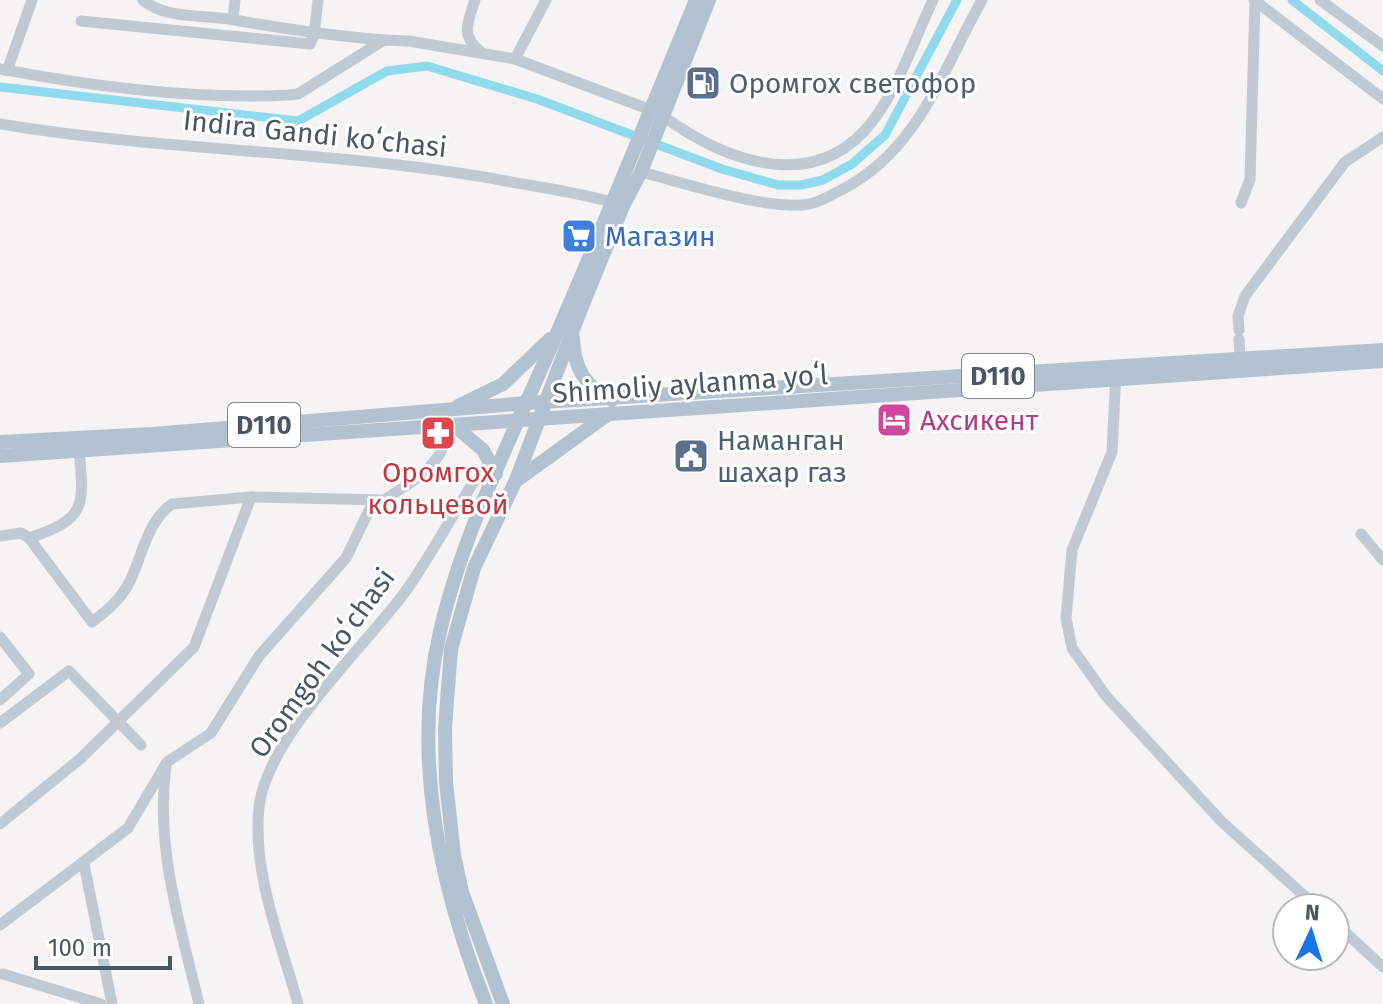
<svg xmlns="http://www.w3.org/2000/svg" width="1383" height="1004" font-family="'Fira Sans',sans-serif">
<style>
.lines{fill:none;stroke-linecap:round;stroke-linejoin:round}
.canal{stroke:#90daee;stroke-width:9}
.minor{stroke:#c1cad2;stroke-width:11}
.major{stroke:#b3c2d1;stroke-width:14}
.labels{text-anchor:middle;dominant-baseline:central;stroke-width:6;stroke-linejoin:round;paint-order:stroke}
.shield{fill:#fff;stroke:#808990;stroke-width:2}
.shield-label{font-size:26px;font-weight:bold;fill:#4a5661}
.service-label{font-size:28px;fill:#4e5e75;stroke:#fff;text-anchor:start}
.street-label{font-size:28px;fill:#4a5661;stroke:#fff}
.shop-label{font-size:28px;fill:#366cbe;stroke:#fff;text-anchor:start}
.hotel-label{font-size:28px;fill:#b23c85;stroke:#fff;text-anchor:start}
.health-label{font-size:28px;fill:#be3a42;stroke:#fff}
</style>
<rect width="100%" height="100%" fill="#f5f3f3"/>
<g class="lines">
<g class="canal">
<path d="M1292 0 1383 71"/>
<path d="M0 87 298 121 387 71 427 66 537 99 722 169 778 185H801L823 180 852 164 885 135 957 0"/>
</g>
<g class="minor">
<path d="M143 0C166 20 206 14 234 20 285 29 332 36 384 40"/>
<path d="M475 0C468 21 460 36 480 51"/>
<path d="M1254 0 1383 99"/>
<path d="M1320 0 1383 46"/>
<path d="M233 19 235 0"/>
<path d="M81 21 310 44 314 35 318 0"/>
<path d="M515 59 546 0"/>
<path d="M0 69C94 87 193 100 289 95L298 94 384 40 409 41 515 59 651 110"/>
<path d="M7 71 32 0"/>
<path d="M663 116C726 162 815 195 872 122 899 87 914 40 933 0"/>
<path d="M0 124C168 152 338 150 506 181 543 188 582 193 618 204"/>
<path d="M641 172C681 182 772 212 809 204 821 202 833 194 843 189 919 149 942 71 982 0"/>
<path d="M1241 203 1250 179 1255 1"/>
<path d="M1239 330 1238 316 1245 296 1345 162 1383 137"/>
<path d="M1239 339 1240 358"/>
<path d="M1116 372 1112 452 1072 550 1066 618 1072 648 1106 696 1222 822 1318 908"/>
<path d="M1361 534 1383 560"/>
<path d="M0 536 21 533 29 538C85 519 85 508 79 451"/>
<path d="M29 538 92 622C108 610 121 599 130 581 142 556 148 520 172 504L251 497 384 500 425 473 440 454 450 427"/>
<path d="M0 637 29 674 0 700"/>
<path d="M0 723 69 671 141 745"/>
<path d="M166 765C155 847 180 925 199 1004"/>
<path d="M0 824 80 759 194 647 251 497"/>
<path d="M84 864 112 1004"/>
<path d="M1335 923 1383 967"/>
<path d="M0 925 128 828 167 762 211 733 259 656 346 558 373 502"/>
<path d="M3 974 101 1004"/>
<path d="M298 1004C281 942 252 873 259 807 267 737 363 649 405 592 430 557 450 519 473 483L487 472 496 474"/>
</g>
<g class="major">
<path d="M573 338C574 369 585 386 612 400"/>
<path d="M458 406 503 384 550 339"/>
<path d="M456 427 483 450 496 474"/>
<path d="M0 442 152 434 527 403 1383 350"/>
<path d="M0 456 1383 361"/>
<path d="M517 480 607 415"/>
<path d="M486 1004C440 888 411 756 440 632 463 531 513 435 554 340 603 227 649 114 696 0"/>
<path d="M503 1004 462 892 454 855 446 782 445 728 451 649 474 568 516 480 579 314 623 206 641 172 709 0"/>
</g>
</g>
<defs>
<symbol id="fuel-square" viewBox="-11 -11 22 22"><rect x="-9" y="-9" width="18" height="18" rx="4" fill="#5c6f8a" stroke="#fff"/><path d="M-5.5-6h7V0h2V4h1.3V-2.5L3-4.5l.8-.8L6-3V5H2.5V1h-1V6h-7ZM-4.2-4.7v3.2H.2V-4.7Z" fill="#fff"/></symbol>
<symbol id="supermarket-square" viewBox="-11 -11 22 22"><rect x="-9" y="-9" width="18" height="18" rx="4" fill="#3f7fe0" stroke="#fff"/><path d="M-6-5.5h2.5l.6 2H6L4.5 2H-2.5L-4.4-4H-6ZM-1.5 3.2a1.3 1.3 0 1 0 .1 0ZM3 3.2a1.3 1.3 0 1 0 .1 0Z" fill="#fff"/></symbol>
<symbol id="hotel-square" viewBox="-11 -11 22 22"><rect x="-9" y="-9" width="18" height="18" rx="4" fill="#d1479c" stroke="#fff"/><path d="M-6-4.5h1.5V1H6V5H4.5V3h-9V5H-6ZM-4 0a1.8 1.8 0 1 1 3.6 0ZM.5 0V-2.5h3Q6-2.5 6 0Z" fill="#fff"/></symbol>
<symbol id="pharmacy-square" viewBox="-11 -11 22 22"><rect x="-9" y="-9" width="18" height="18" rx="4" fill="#e0444e" stroke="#fff"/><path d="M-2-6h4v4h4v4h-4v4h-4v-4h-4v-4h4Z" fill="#fff"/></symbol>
<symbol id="civic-square" viewBox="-11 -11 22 22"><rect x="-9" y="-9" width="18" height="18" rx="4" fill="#5c6f8a" stroke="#fff"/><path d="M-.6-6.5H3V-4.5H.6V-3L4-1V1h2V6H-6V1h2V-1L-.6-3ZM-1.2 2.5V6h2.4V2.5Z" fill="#fff"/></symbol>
</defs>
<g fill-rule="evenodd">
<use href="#fuel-square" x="683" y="63" width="40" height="40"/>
<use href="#supermarket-square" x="559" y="216" width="40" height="40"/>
<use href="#hotel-square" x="874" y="400" width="40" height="40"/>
<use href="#pharmacy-square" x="418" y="413" width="40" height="40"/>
<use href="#civic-square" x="671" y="436" width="40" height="40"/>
</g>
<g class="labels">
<g class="shield">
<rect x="962" y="354" width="72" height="44" rx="6"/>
<rect x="228" y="403" width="72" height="44" rx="6"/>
</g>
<g class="shield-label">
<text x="998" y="376">D110</text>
<text x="264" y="425">D110</text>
</g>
<g class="service-label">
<text x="729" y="83">Оромгох светофор</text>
<text x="717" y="440">Наманган<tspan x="717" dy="32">шахар газ</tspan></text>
</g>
<g class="street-label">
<text transform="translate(315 134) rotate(6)">Indira Gandi koʻchasi</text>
<text transform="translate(690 384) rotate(-4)">Shimoliy aylanma yoʻl</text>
<text transform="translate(322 663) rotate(-54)">Oromgoh koʻchasi</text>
</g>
<g class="shop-label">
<text x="605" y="236">Магазин</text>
</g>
<g class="hotel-label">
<text x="920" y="420">Ахсикент</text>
</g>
<g class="health-label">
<text x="438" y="472">Оромгох<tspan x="438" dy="32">кольцевой</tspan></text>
</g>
</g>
<g transform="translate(1311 932) rotate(4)"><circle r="38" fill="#ffffff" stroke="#b7bbc0" stroke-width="2"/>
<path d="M0-6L14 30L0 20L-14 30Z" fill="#1a73e8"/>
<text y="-12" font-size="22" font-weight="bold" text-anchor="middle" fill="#4a5661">N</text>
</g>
<path d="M36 956v12h134v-12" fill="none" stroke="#4a5661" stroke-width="4"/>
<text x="48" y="956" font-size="24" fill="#4a5661" stroke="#ffffff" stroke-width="6" paint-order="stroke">100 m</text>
</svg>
